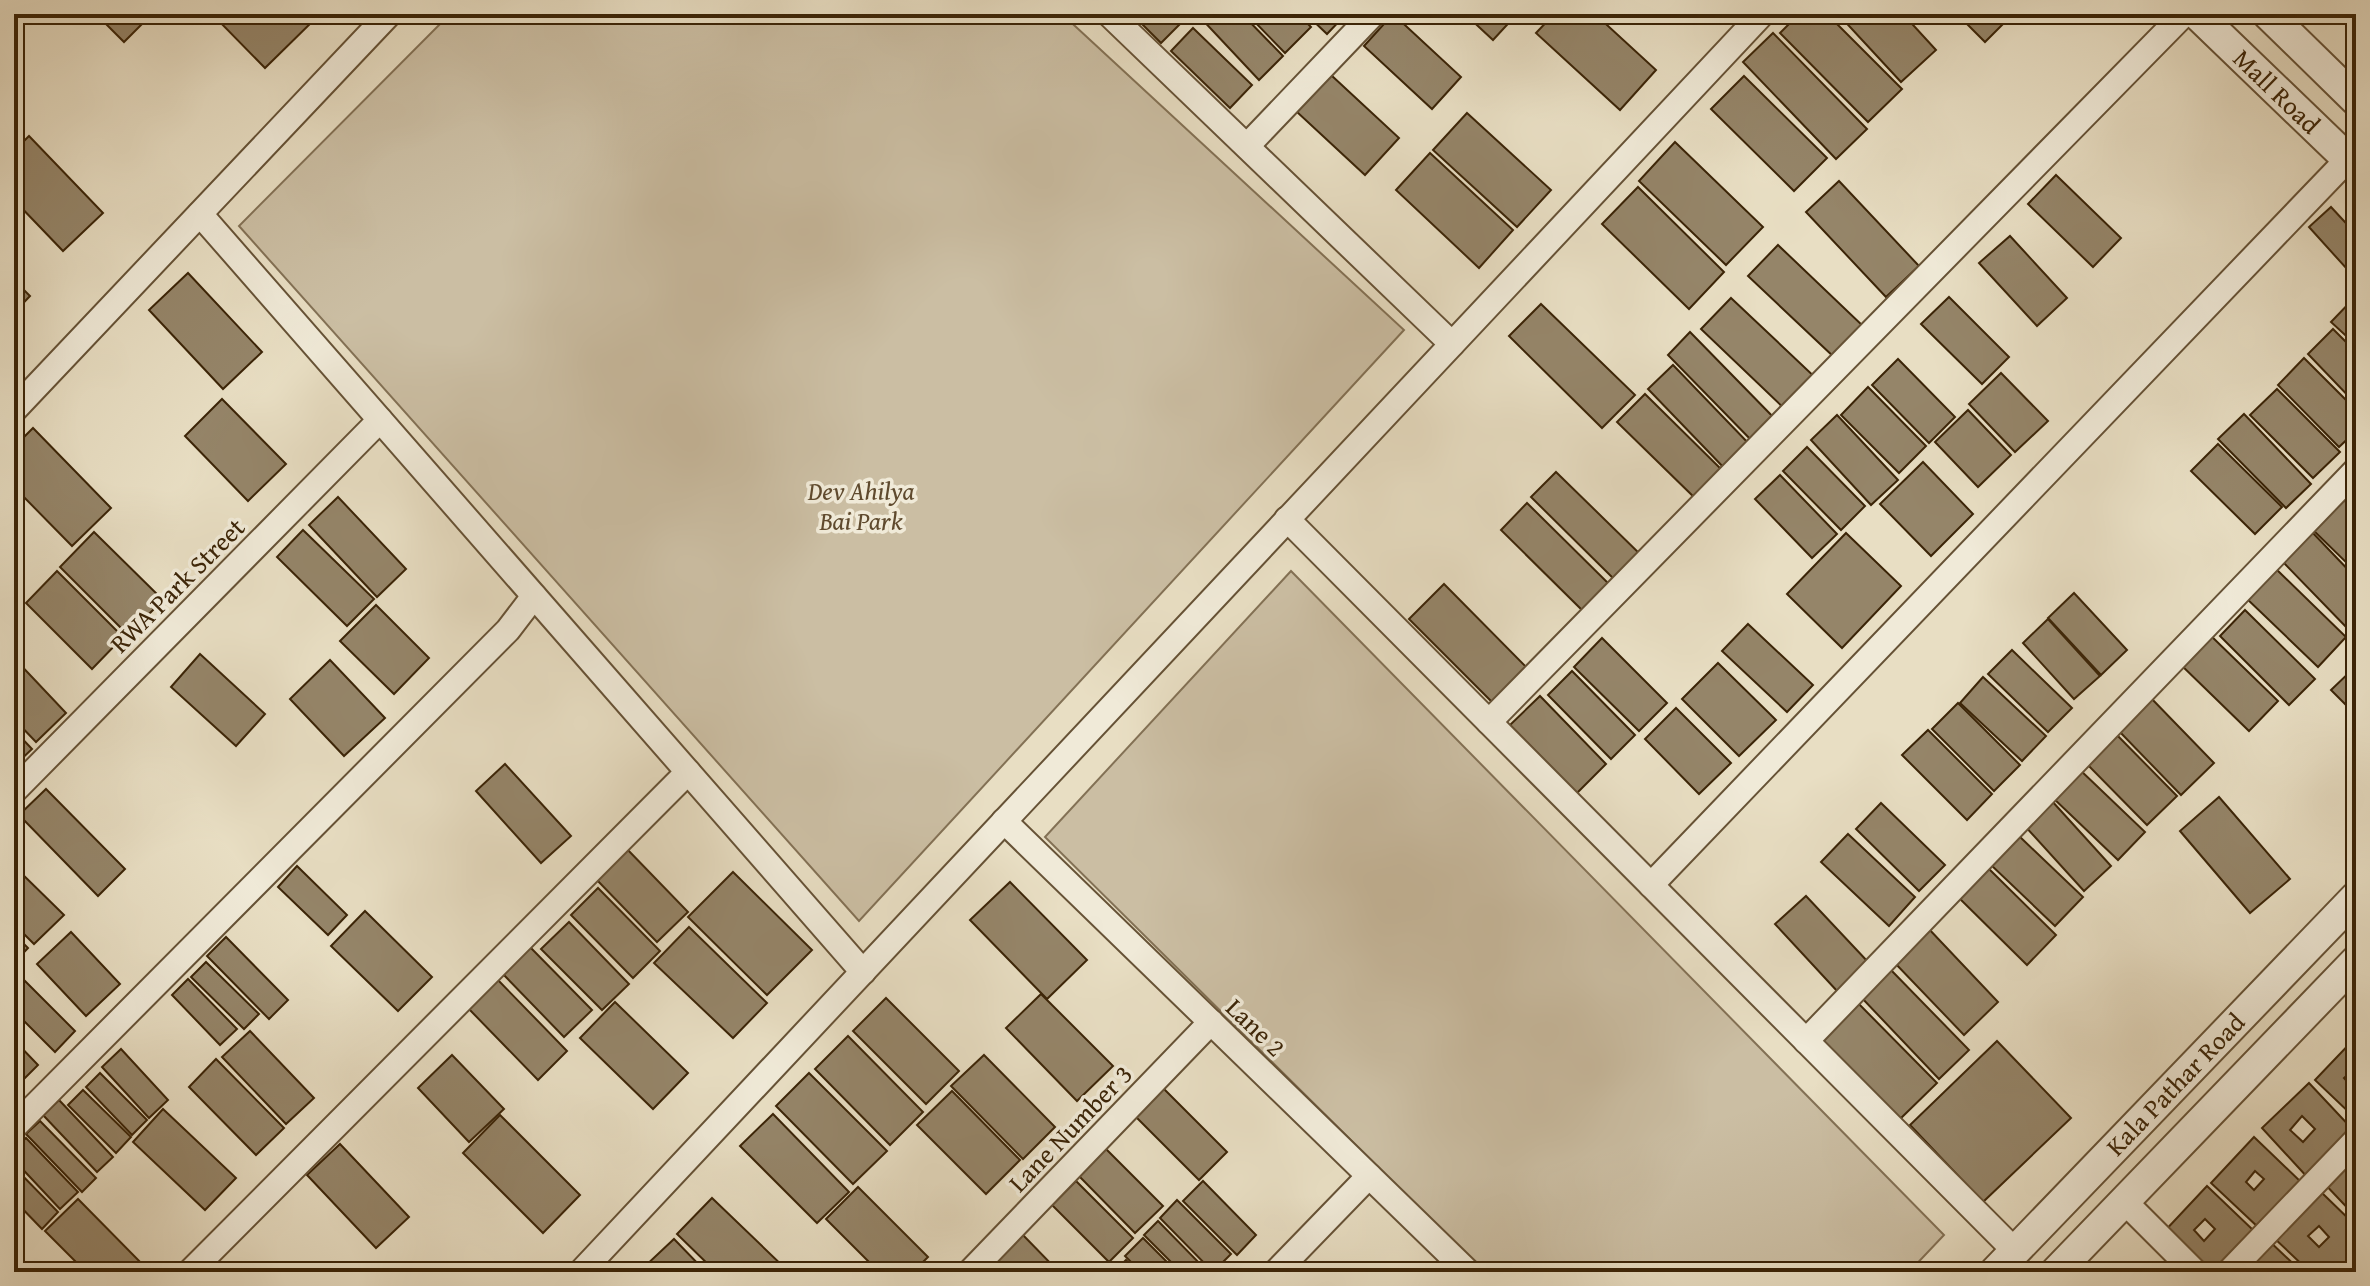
<svg xmlns="http://www.w3.org/2000/svg" width="2370" height="1286" font-family="'Gentium Book Plus',serif">
<style>
.green{fill:#cbbea3;stroke:#837155;stroke-width:2}
.building{fill:#958569;stroke:#3b2407;stroke-width:2;fill-rule:evenodd}
.lines{fill:none;stroke-linecap:round;stroke-linejoin:round}
.minor-casing{stroke:#665236;stroke-width:28}
.tertiary-casing{stroke:#665236;stroke-width:34}
.minor{stroke:#f0ead8;stroke-width:24}
.tertiary{stroke:#f0ead8;stroke-width:30}
.labels{text-anchor:middle;dominant-baseline:central;stroke-width:7;stroke-linejoin:round;paint-order:stroke}
.street-label{font-size:26px;fill:#3b2407;stroke:#f0ead8}
.park-label{font-size:26px;font-style:italic;fill:#5f4a2e;stroke:#f0ead8}
</style>
<rect width="100%" height="100%" fill="#e8dec3"/>
<filter id="stains"><feTurbulence type="fractalNoise" baseFrequency=".0025" numOctaves="4"/><feColorMatrix values="0 0 0 0 .2 0 0 0 0 .09 0 0 0 0 .02 0 0 0 .5 -.17"/></filter>
<radialGradient id="worn" r=".72"><stop offset=".6" stop-color="#630" stop-opacity="0"/><stop offset="1" stop-color="#630" stop-opacity=".3"/></radialGradient>
<g class="green">
<path d="M450 14H1062L1404 330 859 921 239 226Z"/>
<path d="M1291 571 1944 1235 1909 1272H1484L1045 837Z"/>
</g>
<g class="building">
<path d="M96 14H152L124 42Z"/>
<path d="M212 14H314L317 17 265 68Z"/>
<path d="M1132 14H1190L1161 43Z"/>
<path d="M1197 14H1242L1283 56 1259 80Z"/>
<path d="M1247 14H1298L1311 27 1285 53Z"/>
<path d="M1306 14H1346L1327 34Z"/>
<path d="M1393 14 1461 77 1432 109 1364 46Z"/>
<path d="M1465 14H1517L1493 40Z"/>
<path d="M1554 14H1595L1656 70 1620 110 1536 33Z"/>
<path d="M1799 14H1827L1902 89 1868 122 1780 33Z"/>
<path d="M1838 14H1903L1936 50 1901 82Z"/>
<path d="M1957 14H2013L1985 42Z"/>
<path d="M1193 28 1252 85 1230 108 1171 51Z"/>
<path d="M1773 33 1867 129 1836 159 1743 62Z"/>
<path d="M1331 75 1399 138 1365 175 1297 112Z"/>
<path d="M1744 76 1827 158 1794 191 1711 109Z"/>
<path d="M1467 113 1551 190 1517 227 1433 150Z"/>
<path d="M29 136 103 213 63 251 14 200V151Z"/>
<path d="M1675 142 1763 227 1726 265 1639 181Z"/>
<path d="M1430 153 1513 230 1479 268 1396 190Z"/>
<path d="M2056 175 2121 238 2093 267 2028 204Z"/>
<path d="M1839 181 1919 266 1886 297 1806 212Z"/>
<path d="M1638 187 1724 272 1689 309 1602 224Z"/>
<path d="M2331 207 2356 234V279L2309 227Z"/>
<path d="M2010 236 2067 298 2037 326 1979 263Z"/>
<path d="M1778 245 1864 327 1835 358 1748 276Z"/>
<path d="M188 273 262 352 223 389 149 310Z"/>
<path d="M14 280 30 296 14 313Z"/>
<path d="M2356 296V345L2331 322Z"/>
<path d="M1949 297 2009 357 1982 384 1921 324Z"/>
<path d="M1731 298 1820 382 1790 414 1701 329Z"/>
<path d="M1541 304 1635 395 1602 428 1509 336Z"/>
<path d="M2333 329 2356 352V404L2308 354Z"/>
<path d="M1690 332 1779 423 1756 445 1668 355Z"/>
<path d="M2304 358 2356 410V431L2339 447 2278 385Z"/>
<path d="M1898 359 1955 417 1929 443 1872 385Z"/>
<path d="M1673 365 1753 448 1728 472 1648 389Z"/>
<path d="M2001 373 2048 421 2015 452 1969 404Z"/>
<path d="M1868 387 1926 446 1899 473 1841 415Z"/>
<path d="M2277 389 2340 452 2313 478 2250 415Z"/>
<path d="M1645 394 1726 474 1699 502 1617 422Z"/>
<path d="M222 399 286 464 248 501 185 436Z"/>
<path d="M1968 410 2011 455 1978 487 1935 442Z"/>
<path d="M2244 414 2311 484 2286 508 2218 439Z"/>
<path d="M1837 415 1898 480 1871 505 1811 440Z"/>
<path d="M33 428 111 508 72 546 14 487V447Z"/>
<path d="M2218 444 2282 507 2255 534 2191 471Z"/>
<path d="M1807 447 1865 506 1841 530 1783 471Z"/>
<path d="M1923 462 1973 514 1931 556 1880 504Z"/>
<path d="M1556 472 1643 557 1618 583 1531 497Z"/>
<path d="M1780 475 1837 534 1812 558 1755 499Z"/>
<path d="M338 497 406 569 377 597 309 525Z"/>
<path d="M2344 500 2356 512V572L2313 530Z"/>
<path d="M1527 503 1613 588 1587 615 1501 530Z"/>
<path d="M303 530 374 599 347 626 277 557Z"/>
<path d="M94 532 163 600 128 635 60 567Z"/>
<path d="M2312 532 2356 578V625L2350 631 2282 561Z"/>
<path d="M1846 533 1901 586 1842 648 1787 594Z"/>
<path d="M2274 567 2346 637 2318 667 2245 597Z"/>
<path d="M57 571 123 637 92 669 26 603Z"/>
<path d="M1444 584 1531 672 1496 706 1409 619Z"/>
<path d="M2074 593 2127 650 2101 675 2048 618Z"/>
<path d="M376 605 429 658 394 694 340 641Z"/>
<path d="M2245 610 2315 679 2289 705 2220 636Z"/>
<path d="M2048 619 2100 676 2074 699 2023 643Z"/>
<path d="M1748 624 1813 685 1787 712 1722 651Z"/>
<path d="M2207 632 2278 701 2249 731 2178 662Z"/>
<path d="M1602 638 1667 703 1639 731 1574 667Z"/>
<path d="M2012 650 2072 708 2048 732 1988 674Z"/>
<path d="M200 654 265 714 236 746 171 687Z"/>
<path d="M14 658 66 713 36 742 14 719Z"/>
<path d="M330 660 385 718 344 756 290 699Z"/>
<path d="M1718 663 1776 720 1739 756 1682 699Z"/>
<path d="M2356 666V715L2331 690Z"/>
<path d="M1572 671 1635 735 1611 759 1548 695Z"/>
<path d="M1983 677 2046 736 2022 761 1960 703Z"/>
<path d="M1540 696 1606 764 1577 793 1510 725Z"/>
<path d="M2149 696 2214 763 2181 795 2116 728Z"/>
<path d="M1958 703 2020 765 1994 791 1932 729Z"/>
<path d="M1676 708 1731 763 1699 794 1645 739Z"/>
<path d="M14 730 32 749 14 766Z"/>
<path d="M1928 730 1992 794 1967 820 1902 755Z"/>
<path d="M2112 730 2177 796 2147 825 2082 759Z"/>
<path d="M505 764 571 836 541 863 476 791Z"/>
<path d="M2078 768 2145 832 2118 860 2051 796Z"/>
<path d="M46 789 125 869 98 896 19 815Z"/>
<path d="M2219 797 2290 879 2250 913 2180 831Z"/>
<path d="M2051 800 2111 866 2084 891 2024 825Z"/>
<path d="M1881 803 1945 865 1919 891 1856 829Z"/>
<path d="M1848 834 1915 897 1889 926 1821 862Z"/>
<path d="M2018 835 2083 897 2055 926 1990 864Z"/>
<path d="M625 847 688 912 657 942 594 877Z"/>
<path d="M1984 864 2056 935 2027 965 1954 893Z"/>
<path d="M14 866 64 915 34 944 14 924Z"/>
<path d="M297 866 347 915 328 935 278 887Z"/>
<path d="M733 872 812 950 767 995 688 917Z"/>
<path d="M1010 882 1087 960 1047 999 970 920Z"/>
<path d="M598 888 660 951 633 978 571 915Z"/>
<path d="M1806 896 1869 963 1838 992 1775 924Z"/>
<path d="M365 911 432 977 398 1011 331 946Z"/>
<path d="M569 922 629 984 602 1010 541 949Z"/>
<path d="M689 927 767 1003 733 1038 654 963Z"/>
<path d="M1927 927 1998 1002 1964 1035 1892 960Z"/>
<path d="M71 932 120 984 86 1016 37 964Z"/>
<path d="M14 934 28 948 14 963Z"/>
<path d="M226 937 288 1000 269 1019 207 956Z"/>
<path d="M528 945 592 1010 564 1037 501 972Z"/>
<path d="M206 962 259 1014 244 1029 191 977Z"/>
<path d="M1889 968 1969 1050 1939 1079 1860 996Z"/>
<path d="M14 970 75 1031 55 1052 14 1011Z"/>
<path d="M188 979 237 1029 220 1045 172 995Z"/>
<path d="M497 979 567 1051 538 1080 467 1007Z"/>
<path d="M1041 994 1113 1066 1077 1101 1006 1028Z"/>
<path d="M886 998 959 1071 926 1104 853 1031Z"/>
<path d="M1853 998 1937 1083 1899 1120 1815 1035Z"/>
<path d="M615 1002 688 1073 653 1109 580 1038Z"/>
<path d="M250 1031 314 1098 286 1124 222 1057Z"/>
<path d="M848 1036 923 1112 890 1145 815 1069Z"/>
<path d="M2356 1037V1071L2354 1069 2344 1078 2353 1088 2356 1085V1119L2315 1080Z"/>
<path d="M14 1040 38 1065 18 1085 14 1082Z"/>
<path d="M1997 1041 2071 1118 1983 1202 1910 1125Z"/>
<path d="M121 1049 168 1100 149 1118 102 1067Z"/>
<path d="M452 1055 504 1109 469 1142 418 1088Z"/>
<path d="M984 1055 1055 1127 1023 1159 951 1086Z"/>
<path d="M216 1059 284 1128 256 1155 189 1087Z"/>
<path d="M100 1073 147 1120 132 1135 86 1087Z"/>
<path d="M809 1073 887 1151 853 1184 776 1106Z"/>
<path d="M2309 1083 2356 1133 2309 1179 2262 1128ZM2302 1116 2315 1129 2303 1142 2290 1130Z"/>
<path d="M1159 1084 1227 1152 1199 1180 1131 1112Z"/>
<path d="M83 1090 131 1137 116 1153 68 1105Z"/>
<path d="M952 1091 1020 1160 986 1194 917 1125Z"/>
<path d="M59 1100 113 1157 97 1172 43 1115Z"/>
<path d="M163 1109 236 1178 205 1210 133 1142Z"/>
<path d="M773 1114 849 1192 817 1223 740 1146Z"/>
<path d="M500 1115 580 1195 543 1233 463 1153Z"/>
<path d="M40 1121 96 1178 82 1192 26 1134Z"/>
<path d="M2254 1137 2302 1183 2259 1228 2211 1183ZM2255 1171 2264 1179 2254 1190 2246 1182Z"/>
<path d="M26 1138 78 1192 60 1209 14 1160V1149Z"/>
<path d="M340 1144 409 1217 376 1248 307 1175Z"/>
<path d="M1103 1146 1163 1206 1135 1233 1076 1173Z"/>
<path d="M2356 1147 2354 1188 2356 1217 2321 1180Z"/>
<path d="M14 1167 58 1212 42 1229 14 1200Z"/>
<path d="M1076 1181 1133 1238 1109 1262 1052 1205Z"/>
<path d="M1203 1181 1256 1235 1237 1255 1183 1201Z"/>
<path d="M2207 1186 2253 1230 2212 1272H2199L2161 1235ZM2205 1219 2215 1229 2204 1241 2194 1230Z"/>
<path d="M858 1187 928 1257 913 1272H879L826 1219Z"/>
<path d="M2319 1190 2356 1226V1254L2339 1272H2310L2273 1237ZM2319 1226 2329 1237 2319 1247 2308 1236Z"/>
<path d="M712 1198 789 1272H716L677 1234Z"/>
<path d="M78 1199 150 1272H86L45 1231Z"/>
<path d="M1177 1200 1231 1254 1213 1272 1160 1218Z"/>
<path d="M1158 1221 1208 1272H1181L1144 1235Z"/>
<path d="M1021 1233 1059 1272H1000L991 1263Z"/>
<path d="M1143 1238 1177 1272H1141L1125 1256Z"/>
<path d="M2266 1238 2302 1272H2234Z"/>
<path d="M674 1239 706 1272H646L643 1268Z"/>
<path d="M1126 1260 1138 1272H1114Z"/>
</g>
<g class="lines">
<defs>
<g id="minor">
<path d="M1109 14 1452 344"/>
<path d="M1247 146 1373 14"/>
<path d="M200 214 863 972"/>
<path d="M14 410 389 14"/>
<path d="M1287 519 2015 1251"/>
<path d="M1489 722 2184 14"/>
<path d="M14 791 380 420"/>
<path d="M1004 821 1468 1272"/>
<path d="M1651 885 2348 159"/>
<path d="M1806 1041 2356 470"/>
<path d="M14 1127 508 630 534 596"/>
<path d="M2124 1201 2195 1272"/>
<path d="M190 1272 688 772"/>
<path d="M581 1272 1762 14"/>
<path d="M970 1272 1211 1022"/>
<path d="M1276 1272 1369 1176"/>
<path d="M2229 1272 2356 1140"/>
</g>
<g id="tertiary">
<path d="M2197 14 2356 167"/>
<path d="M2268 14 2356 100"/>
<path d="M1995 1272 2356 897"/>
<path d="M2056 1272 2356 961"/>
</g>
</defs>
<use href="#minor" class="minor-casing"/>
<use href="#tertiary" class="tertiary-casing"/>
<use href="#minor" class="minor"/>
<use href="#tertiary" class="tertiary"/>
</g>
<g class="labels">
<g class="street-label">
<text transform="translate(2277 91) rotate(44)">Mall Road</text>
<text transform="translate(177 585) rotate(-45)">RWA Park Street</text>
<text transform="translate(1256 1027) rotate(44)">Lane 2</text>
<text transform="translate(2175 1084) rotate(-46)">Kala Pathar Road</text>
<text transform="translate(1070 1128) rotate(-46)">Lane Number 3</text>
</g>
<g class="park-label">
<text x="861" y="490">Dev Ahilya<tspan x="861" dy="30">Bai Park</tspan></text>
</g>
</g>
<rect width="2370" height="1286" fill="none" stroke="#e8dec3" stroke-width="48"/>
<rect x="16" y="16" width="2338" height="1254" fill="none" stroke="#3b2407" stroke-width="4"/>
<rect x="24" y="24" width="2322" height="1238" fill="none" stroke="#3b2407" stroke-width="2"/>
<rect width="100%" height="100%" filter="url(#stains)"/>
<rect width="100%" height="100%" fill="url(#worn)"/>
</svg>
